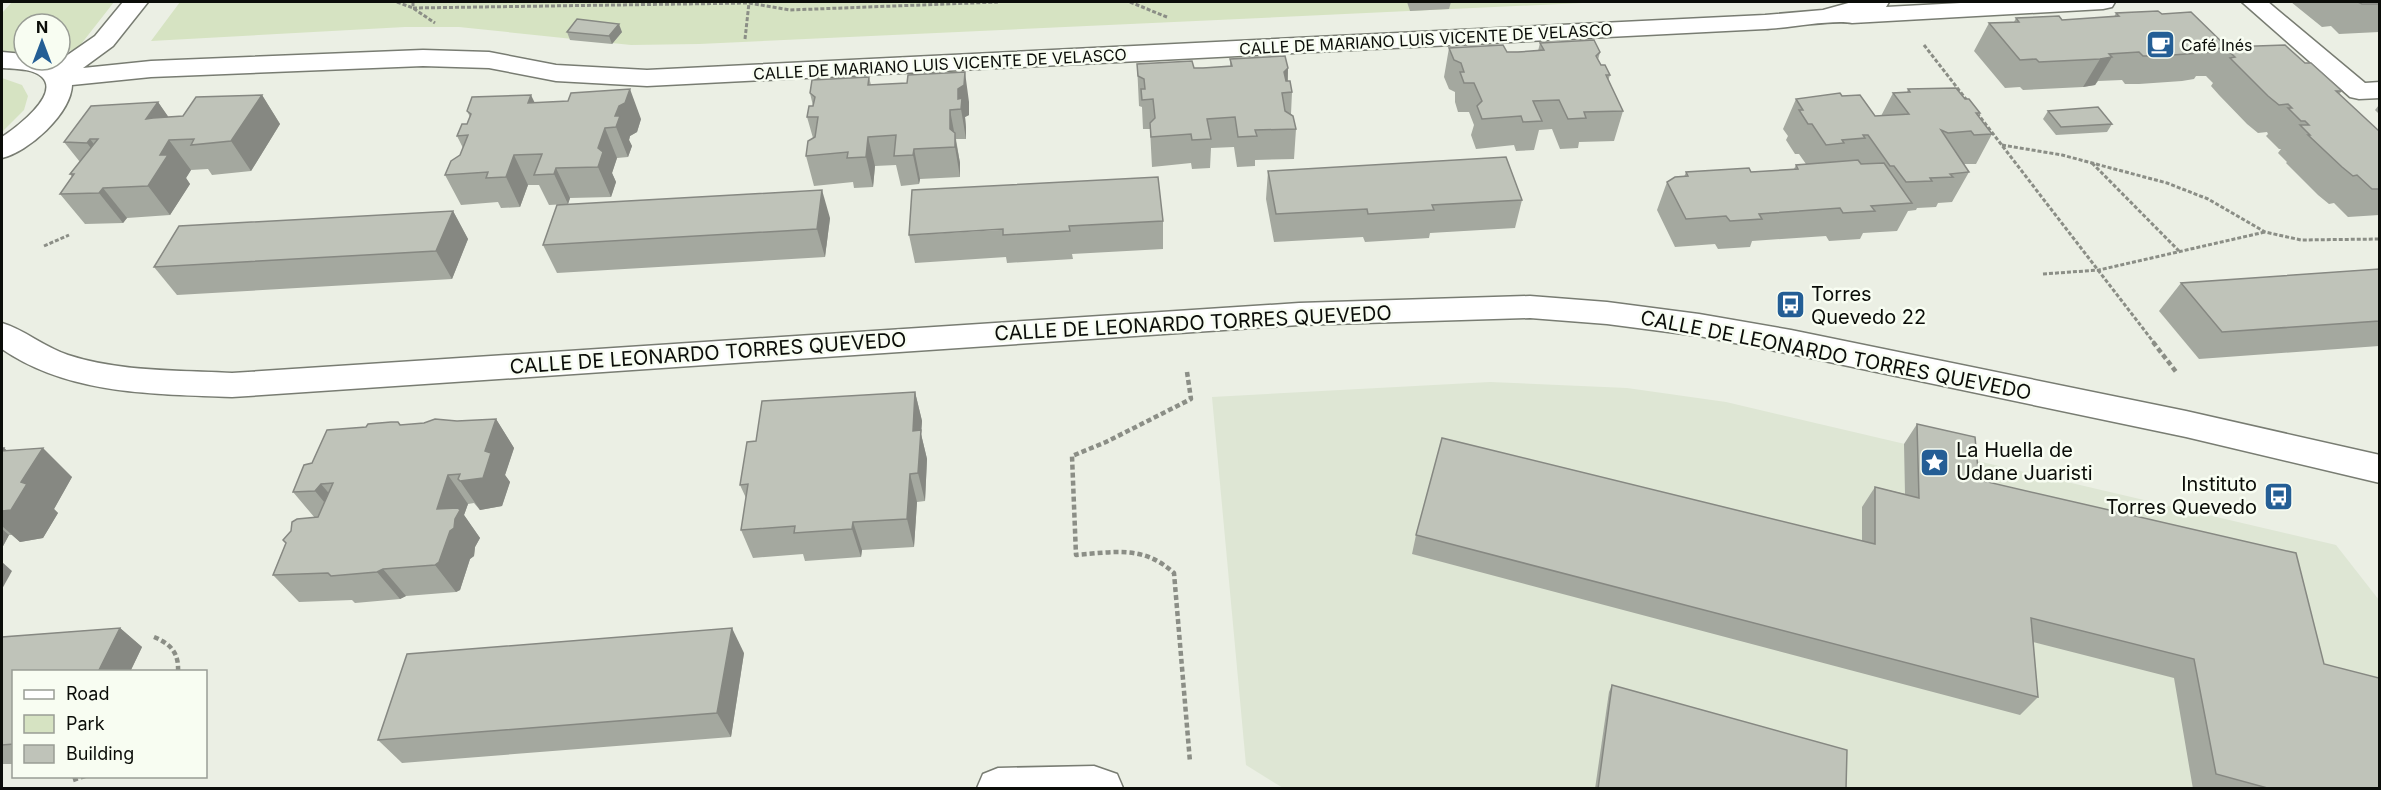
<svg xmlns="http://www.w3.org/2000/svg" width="2381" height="790" font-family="Inter,sans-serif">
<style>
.built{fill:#dee6d4}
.green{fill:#d6e3c2}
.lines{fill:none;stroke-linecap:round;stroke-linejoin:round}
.street-casing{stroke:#787c72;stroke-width:3}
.path-far1{stroke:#8b8e86;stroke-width:3;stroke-dasharray:4 2;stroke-linecap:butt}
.path{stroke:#8b8e86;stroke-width:4.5;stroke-dasharray:5 3;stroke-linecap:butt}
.street{fill:#fff;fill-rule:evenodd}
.wall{fill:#a4a89f}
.shaded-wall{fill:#868882}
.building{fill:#bfc3b9;stroke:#868882;stroke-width:1.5}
.labels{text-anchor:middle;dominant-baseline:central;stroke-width:5;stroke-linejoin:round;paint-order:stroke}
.far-street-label{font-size:16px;fill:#0b0d09;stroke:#f8fdf2}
.far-poi-label{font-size:16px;fill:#0b0d09;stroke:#f8fdf2;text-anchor:start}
.poi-label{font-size:20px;fill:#0b0d09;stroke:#f8fdf2;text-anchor:start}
.street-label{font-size:20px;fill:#0b0d09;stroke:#f8fdf2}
</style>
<rect width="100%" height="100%" fill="#ebefe4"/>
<path class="built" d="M1490 382 1627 388 1726 402 2336 545 2379 600V788H1283L1246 765 1212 397Z"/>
<g class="green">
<path d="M12 2H114L78 48 60 54V24H24V53H2V13Z"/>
<path d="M180 2H1604L699 44 631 45 459 27H405L151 41Z"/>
<path d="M2 78 22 85 28 96 24 110 2 132Z"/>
</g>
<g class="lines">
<defs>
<g id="street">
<path d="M123 2H148L113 46 83 68 151 61 423 50 489 52 556 65 647 70 1765 15 1823 10 1852 2H1889L1886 7 1979 2H2115L2112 7 2103 9 1852 23C1834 19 1788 28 1765 29L647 86 556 81 489 68 423 66 151 77 72 85C71 114 28 152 2 158V137C14 129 61 95 42 77 32 68 14 69 2 68V52L24 54V60H48L56 63 95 36Z"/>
<path d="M2242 2H2268L2365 83 2380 82V98L2359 99 2350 97Z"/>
<path d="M1530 296 1607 302 1699 314 1791 330 2186 411 2380 455V483L2186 437 1791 354 1699 336 1607 324 1530 318 1299 325 232 397C154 394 69 395 2 349V323C25 330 44 347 68 355 120 372 178 370 232 373L1299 303Z"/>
<path d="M1094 766 1117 774 1123 788H977L983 774 998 768Z"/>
</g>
</defs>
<use href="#street" class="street-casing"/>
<g class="path-far1">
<path d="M397 2 413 8 435 23"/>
<path d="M413 2V8L749 3 790 10 998 2"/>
<path d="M1130 2 1167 17"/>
<path d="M745 39 749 3"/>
<path d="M1924 45 1969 103"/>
<path d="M1977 113 2155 344"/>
<path d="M2002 145 2062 155 2167 183 2208 199 2265 232 2301 240 2380 239"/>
<path d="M2092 163 2179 251"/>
<path d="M44 246 69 235"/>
<path d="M2043 274 2099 270 2265 232"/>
</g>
<g class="path">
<path d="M2153 342 2177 373"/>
<path d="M1187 372 1191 399 1106 442 1072 456 1076 555C1115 552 1143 545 1174 573L1190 762"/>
<path d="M154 637C171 644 179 653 178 672"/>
<path d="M73 780 85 776"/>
</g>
<use href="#street" class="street"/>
</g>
<g class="wall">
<path d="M1407 2H1451L1449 9 1410 11Z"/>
<path d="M2291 2H2379V32L2339 34 2331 26 2322 27Z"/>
<path d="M2116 13 2162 14 2227 47 2305 63 2342 91 2339 94 2379 131V215L2348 217 2334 203 2329 204 2318 195 2286 163 2287 162 2278 153 2281 149H2279L2266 136 2268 134 2267 132 2258 133 2247 124 2219 95 2211 86 2213 83 2206 76H2196L2194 79 2182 81 2139 84H2125L2122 80 2098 81 2095 85 2083 87 2023 90 2020 87 2005 88 1974 51 1989 23 2014 22 2016 18 2062 20 2114 17Z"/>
<path d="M567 32H622L612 44 570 40Z"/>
<path d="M1540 43 1600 52 1598 60 1601 65 1610 75 1608 81 1623 111 1614 141 1579 142 1578 148 1560 149 1552 129 1539 130 1534 150 1516 151 1514 145 1476 149 1471 135 1474 125 1469 112H1458L1455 102V92L1449 89 1444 77 1449 48 1507 52 1538 51Z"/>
<path d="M1230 59 1288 68V81L1292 92 1291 114 1296 129 1294 159 1255 160V166L1237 167 1234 147 1211 148 1210 168 1192 169 1191 163 1152 167 1150 129H1143L1142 107 1139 106 1137 64 1194 68 1230 67Z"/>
<path d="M869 77 871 85 907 83 969 102V115L965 117 966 128V139H956L960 163V177L920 179 919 184 901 186 896 165 875 166 873 187 854 188 853 182 814 186 806 156 813 138 807 117 813 106 810 93Z"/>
<path d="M1908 89 1965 99 1980 113 1978 116 1992 134 1976 164H1963L1969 172 1952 202 1938 203 1936 207 1917 208 1916 210 1908 211 1897 231 1863 233 1860 239 1829 241 1826 236 1752 241 1750 247 1718 249 1715 244 1675 247 1657 210 1667 182 1684 177 1686 172H1751L1794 169 1796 165 1806 164 1799 154H1795L1786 140 1788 136 1783 129 1796 99 1842 96 1875 116H1881L1893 93 1907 92Z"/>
<path d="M262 95 280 124 251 171 212 175 208 169 191 170 186 178 190 184 170 215 127 218 123 223 85 224 60 194 72 177 70 174 80 162 64 142 158 102 168 117 183 116Z"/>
<path d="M535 102 641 119 637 132 630 136 629 140 632 146 628 157 617 158 612 173 616 182 611 197 570 198 568 204 549 205 539 185H528L520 207 501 208 498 202 461 205 445 175 460 155 463 148 457 136 467 124 470 117 467 111Z"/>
<path d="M2379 105V114L2375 110Z"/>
<path d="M2048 111 2112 124 2107 132 2056 135 2043 119Z"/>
<path d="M1268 171 1522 200 1515 228 1430 233 1429 238 1365 242 1363 237 1274 242 1266 199Z"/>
<path d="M453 211 468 239 452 279 177 295 154 267Z"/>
<path d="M830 218 825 257 557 273 543 245Z"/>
<path d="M1163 221V249L1072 254 1073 259 1007 263 1006 257 915 263 909 235Z"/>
<path d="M2379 269V346L2199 359 2159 311 2181 283Z"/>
<path d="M915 392 922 421 921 434 927 459 925 501 917 502 914 547 862 550 861 557 805 561 803 554 753 558 741 530 746 498 740 485 756 441Z"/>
<path d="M496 419 514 448 505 475 510 482 502 506 480 510 474 503 468 504 464 515 480 538 475 547 474 556 470 559 460 590 456 592 406 596 400 599 355 603 352 600 299 602 273 575 286 543 283 540 315 518 293 492 366 427 398 422 401 425Z"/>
<path d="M1917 424 1979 480 2324 664 2379 789H2193L2174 678 2033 642 2038 697 2020 715 1412 554 1416 535 1862 541V507L1875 487 1905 494 1904 444Z"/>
<path d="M2 448H4L7 451 72 477 54 509 58 513 43 538 20 542 12 535H9L2 548Z"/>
<path d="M120 628 142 647 130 672H14V764H3L2 767V637Z"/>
<path d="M744 653 731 737 402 763 378 740Z"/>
<path d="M1612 685 1846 789H1595L1609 692Z"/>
</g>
<g class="shaded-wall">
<path d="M619 24 622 32 612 44 609 36Z"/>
<path d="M2112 57 2095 85 2083 87 2100 59Z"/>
<path d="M1288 68 1287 92 1284 72Z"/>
<path d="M965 72 969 102V115L965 117 966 128V139L961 109 958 99V89Z"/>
<path d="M630 89 641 119 637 132 630 136 629 140 632 146 628 157 616 127 615 116 619 106Z"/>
<path d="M262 95 280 124 251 171 231 141Z"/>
<path d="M531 95 545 124 528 103Z"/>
<path d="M158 102 179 132 169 140 191 170 186 178 190 184 170 215 148 186 160 155 146 119Z"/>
<path d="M950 110 960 163V177L955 147 950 129Z"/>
<path d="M605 128 617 158 612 173 616 182 611 197 598 167V148Z"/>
<path d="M868 137 875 166 873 187 866 157Z"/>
<path d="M90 139 113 169 110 173 87 143Z"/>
<path d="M914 149 920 179 919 184 913 155Z"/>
<path d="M514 155 528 185 520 207 506 177Z"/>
<path d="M556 168 570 198 568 204 554 174Z"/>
<path d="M103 188 127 218 123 223 99 193Z"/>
<path d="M822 190 830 218 825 257 817 229Z"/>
<path d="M453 211 468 239 452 279 436 251Z"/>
<path d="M915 392 922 421 921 434 927 459 925 501 918 473 913 431Z"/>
<path d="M496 419 514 448 505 475 510 482 502 506 480 510 460 481 485 451Z"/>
<path d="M4 448 29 470 43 448 72 477 54 509 58 513 43 538 20 542 2 526V511L21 482 2 451Z"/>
<path d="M910 474 917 502 914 547 907 519Z"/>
<path d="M448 475 468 504 464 515 480 538 475 547 474 556 470 559 460 590 456 592 435 565 437 509Z"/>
<path d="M321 484 345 512 339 520 315 491Z"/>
<path d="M853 522 862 550 861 557 852 529Z"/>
<path d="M2 529 9 535 2 548Z"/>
<path d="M2 562 12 571 2 589Z"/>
<path d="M383 569 406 596 400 599 377 572Z"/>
<path d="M120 628 142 647 130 672H98Z"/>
<path d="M732 628 744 653 731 737 717 713Z"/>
</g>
<g class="building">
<path d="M2358 2H2379V4H2362Z"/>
<path d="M2158 11 2162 14 2191 12 2227 47 2285 45 2305 63H2311L2342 91H2336L2379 131V189H2372L2357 175 2353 176 2342 167 2308 135H2310L2300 125H2309L2305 121H2301L2288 108H2292L2288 104 2279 105 2268 96 2230 58 2235 57 2225 48 2210 49 2213 52 2201 53 2157 56H2143L2139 52 2109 54 2112 57 2100 59 2039 62 2036 59 2020 60 1989 23 2019 22 2016 18 2059 16 2062 20 2119 16 2116 13Z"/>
<path d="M577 19 619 24 609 36 567 32Z"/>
<path d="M1594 40 1600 52 1596 56 1601 65H1605L1610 75H1606L1623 111 1584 112 1586 118 1568 119 1559 100 1533 101 1542 121 1523 122 1521 116 1482 119 1477 106 1482 101 1474 83H1464L1460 72H1464L1461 63 1454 60 1449 48 1503 45 1507 52H1518L1544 50 1540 43Z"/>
<path d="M1285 56 1288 68 1284 72 1286 81H1290L1292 92 1282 93 1285 111 1293 116 1296 129 1255 130 1257 136 1238 137 1235 117 1207 119 1211 139 1192 140 1191 134 1151 137 1150 123 1155 118 1153 99 1142 100 1141 89H1145L1144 79 1138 76 1137 64 1192 61 1194 68H1203L1232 66 1230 59Z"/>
<path d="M965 72 964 85 958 89V99L962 98 961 109 950 110V129L955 133V147L914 149 913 155 894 156 896 135 868 137 866 157 847 158 848 152 806 156 808 141 815 137 818 117H807L809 106H813L815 97 810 93 812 80 869 77 868 85 907 83 908 75Z"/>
<path d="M1956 88 1965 99H1969L1980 113H1976L1992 134 1974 135 1971 131 1948 133 1941 130 1969 172 1950 174 1953 177 1930 178 1932 181 1906 182 1894 166H1890L1868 135H1863L1865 138 1842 140 1844 143 1826 145 1812 124H1808L1799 110H1803L1796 99 1840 93 1842 96 1860 95 1875 116 1909 114 1893 93 1910 92 1908 89Z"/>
<path d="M630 89 625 103 619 106 615 116H620L616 127 605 128 598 148 603 152 598 167 556 168 554 174 534 175 542 154 514 155 506 177 486 178 488 172 445 175 451 161 460 155 468 135 457 136 462 124H467L471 114 467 111 472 97 531 95 528 103 568 101 571 93Z"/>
<path d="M262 95 231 141 191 145 194 139 169 140 160 155H168L148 186 103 188 99 193 60 194 74 174H70L98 139H90L87 143 64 142 91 106 158 102 146 119 153 118 183 116 196 97Z"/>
<path d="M2098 107 2112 124 2061 127 2048 111Z"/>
<path d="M1506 157 1522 200 1432 205 1434 210 1368 214 1367 209 1276 214 1268 171Z"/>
<path d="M1858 160 1861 164 1884 163 1912 203 1871 206 1875 211 1843 213 1840 208 1759 214 1762 219 1730 221 1726 216 1686 219 1667 182 1675 177 1688 176 1686 172 1749 168 1751 172 1798 169 1796 165Z"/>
<path d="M1158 177 1163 221 1069 226 1070 231 1003 235V229L909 235 912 190Z"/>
<path d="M822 190 817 229 543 245 557 205Z"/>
<path d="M453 211 436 251 154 267 179 226Z"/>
<path d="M2379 269V321L2222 332 2181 283Z"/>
<path d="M915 392 913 431 921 430 918 473 910 474 907 519 853 522 852 529 794 533 795 526 741 530 748 484 740 485 747 442 756 441 762 401Z"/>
<path d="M435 419 457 421 496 419 485 451 491 453 483 478 460 481 458 479 460 474 448 475 437 509 458 508 460 510 455 519 454 528 450 531 439 562 435 565 383 569 377 572 331 576 328 573 273 575 286 543 283 540 291 531 292 522 297 519 318 517 333 483 321 484 315 491 293 492 304 465 312 463 327 430 366 427 368 424 391 422H398L400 425 424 423Z"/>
<path d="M1917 424 1975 437 1979 480 2296 553 2324 664 2379 678V789H2271L2216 774 2194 659 2031 618 2038 697 1416 535 1442 438 1875 544V487L1919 498Z"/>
<path d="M2 448H4L2 451 43 448 21 482 27 484 11 510 2 511Z"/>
<path d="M120 628 98 672H14V744L2 745V637Z"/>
<path d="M732 628 717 713 378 740 407 654Z"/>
<path d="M1612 685 1847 750 1846 789H1598Z"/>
</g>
<defs>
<symbol id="cafe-square" viewBox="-11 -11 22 22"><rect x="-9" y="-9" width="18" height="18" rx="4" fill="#245e95" stroke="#f8fdf2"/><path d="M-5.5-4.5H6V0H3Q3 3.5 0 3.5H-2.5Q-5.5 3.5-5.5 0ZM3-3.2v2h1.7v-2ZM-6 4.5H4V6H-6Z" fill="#fff"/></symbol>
<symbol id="bus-square" viewBox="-11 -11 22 22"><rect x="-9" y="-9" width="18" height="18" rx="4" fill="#245e95" stroke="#f8fdf2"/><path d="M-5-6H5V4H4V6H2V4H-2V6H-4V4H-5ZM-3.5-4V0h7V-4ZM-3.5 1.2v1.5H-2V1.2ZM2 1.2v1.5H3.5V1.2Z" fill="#fff"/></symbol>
<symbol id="sight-square" viewBox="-11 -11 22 22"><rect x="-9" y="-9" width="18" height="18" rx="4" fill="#245e95" stroke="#f8fdf2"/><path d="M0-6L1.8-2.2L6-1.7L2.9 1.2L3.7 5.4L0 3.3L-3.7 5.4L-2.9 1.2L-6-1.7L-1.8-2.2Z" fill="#fff"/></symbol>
</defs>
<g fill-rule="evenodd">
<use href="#cafe-square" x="2144" y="28" width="33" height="33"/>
<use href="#bus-square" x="1774" y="288" width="33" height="33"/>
<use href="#sight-square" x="1918" y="446" width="33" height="33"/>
<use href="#bus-square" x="2262" y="480" width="33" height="33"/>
</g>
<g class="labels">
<g class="far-street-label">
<text transform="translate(1426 39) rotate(-3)">CALLE DE MARIANO LUIS VICENTE DE VELASCO</text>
<text transform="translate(940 64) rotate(-3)">CALLE DE MARIANO LUIS VICENTE DE VELASCO</text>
</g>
<g class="far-poi-label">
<text x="2181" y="45">Café Inés</text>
</g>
<g class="poi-label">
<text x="1811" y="294">Torres<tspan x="1811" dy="23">Quevedo 22</tspan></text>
<text x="1956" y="450">La Huella de<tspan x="1956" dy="23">Udane Juaristi</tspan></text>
<text x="2257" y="484" text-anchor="end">Instituto<tspan x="2257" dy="23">Torres Quevedo</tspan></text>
</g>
<g class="street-label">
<text transform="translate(1193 323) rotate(-3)">CALLE DE LEONARDO TORRES QUEVEDO</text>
<text transform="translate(708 353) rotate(-4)">CALLE DE LEONARDO TORRES QUEVEDO</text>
<text transform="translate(1836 355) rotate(11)">CALLE DE LEONARDO TORRES QUEVEDO</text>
</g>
</g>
<rect width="2381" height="790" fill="none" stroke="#0b0d09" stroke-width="6"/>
<rect x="12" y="670" width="195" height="108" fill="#f8fdf2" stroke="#999d95" stroke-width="1.5"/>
<rect x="24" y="690" width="30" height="9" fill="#ffffff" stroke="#999d95" stroke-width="1.5"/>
<text x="66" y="700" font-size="18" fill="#0b0d09">Road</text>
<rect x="24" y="715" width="30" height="18" fill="#d6e3c2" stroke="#999d95" stroke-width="1.5"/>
<text x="66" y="730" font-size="18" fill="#0b0d09">Park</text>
<rect x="24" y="745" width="30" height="18" fill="#bfc3b9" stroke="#999d95" stroke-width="1.5"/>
<text x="66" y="760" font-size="18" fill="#0b0d09">Building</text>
<g transform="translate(42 42)"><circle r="28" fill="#f8fdf2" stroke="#999d95" stroke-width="1.5"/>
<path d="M0-4.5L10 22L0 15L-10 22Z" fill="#245e95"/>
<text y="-9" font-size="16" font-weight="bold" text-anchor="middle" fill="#0b0d09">N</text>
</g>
</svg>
